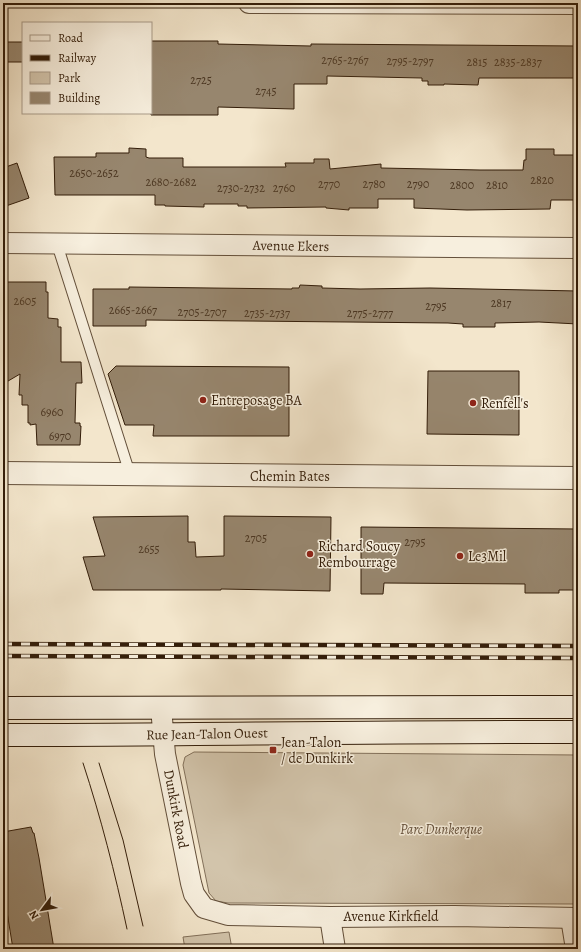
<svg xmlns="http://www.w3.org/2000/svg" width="581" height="952" font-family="Alegreya,serif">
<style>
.green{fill:#d2c4ab;stroke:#82705a}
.building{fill:#97866e;stroke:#331d09}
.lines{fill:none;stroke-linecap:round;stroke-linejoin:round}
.service-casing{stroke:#634f3a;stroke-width:12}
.minor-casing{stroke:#634f3a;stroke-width:22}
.tertiary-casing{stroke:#634f3a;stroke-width:24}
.secondary-casing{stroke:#331d09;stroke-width:24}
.service{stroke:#f7efde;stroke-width:10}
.minor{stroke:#f7efde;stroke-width:20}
.tertiary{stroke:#f7efde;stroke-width:22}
.secondary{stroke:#f7efde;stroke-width:22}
.tram{stroke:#331d09;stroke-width:1}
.rail-casing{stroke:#331d09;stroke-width:4.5}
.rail{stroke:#f7efde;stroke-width:3;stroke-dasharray:9;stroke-linecap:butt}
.poi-dot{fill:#8f2418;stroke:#f7efde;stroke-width:1.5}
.labels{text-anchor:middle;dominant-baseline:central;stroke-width:3;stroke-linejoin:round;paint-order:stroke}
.number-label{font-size:12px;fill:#4c3722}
.street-label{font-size:14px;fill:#331d09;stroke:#f7efde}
.poi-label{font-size:14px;fill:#331d09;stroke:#f7efde;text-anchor:start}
.park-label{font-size:14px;font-style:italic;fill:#634f3a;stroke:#f7efde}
</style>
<rect width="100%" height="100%" fill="#f3e6cc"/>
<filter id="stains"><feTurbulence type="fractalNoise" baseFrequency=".005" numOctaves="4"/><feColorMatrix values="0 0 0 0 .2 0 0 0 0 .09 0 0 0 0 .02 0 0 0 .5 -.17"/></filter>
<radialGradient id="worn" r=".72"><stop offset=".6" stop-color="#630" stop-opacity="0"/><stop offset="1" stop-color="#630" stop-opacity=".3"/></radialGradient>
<g class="green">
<path d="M194 752 578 755V904L228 903 216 901 209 893 183 765 185 757Z"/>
<path d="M229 932 232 949H185L183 937Z"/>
</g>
<g class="building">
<path d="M151 41H218V44L311 46V44L578 46V78H479L478 85 444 84V85H428V81H422V78L327 76V84H294V109L218 107V115H151Z"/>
<rect x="4" y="42" width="19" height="20"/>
<path d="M129 148 146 149V157L149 158H183V167H286L285 163H314V159H329L330 169 381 164V168L480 170H523L524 160H526V149H554V155H578V200H551L550 209 467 210 414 208V199H378V208H349V210L326 208V207L247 208V206H238V204H204V207L165 206V205H155V195H55L54 157H96V153H129Z"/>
<path d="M17 163 29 198 3 207V168Z"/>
<path d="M3 282H46V292H48V318L58 319V327H61V362H81L82 383H76L75 423H80V426H81L80 445H37L36 424 30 425V423H28V405H22V395H19L20 374 3 384Z"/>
<path d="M300 285 322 286V288L360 289 430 288 578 291V324L539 322 495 323V327H463V324L448 323 146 320V326H93V289H129V287L292 289V288H299Z"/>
<path d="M116 366 289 367V436H153L154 425H125L108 374Z"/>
<path d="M428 371H519V435L427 434Z"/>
<path d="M188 516V542H195L196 557 224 556V516L331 517 330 591 221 589V590H93L83 557 105 556 93 517Z"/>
<path d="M361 527 578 529V590H559V593H525V584L384 583 383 594H361Z"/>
<path d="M31 827 33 833H34L39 858 54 949H13L3 887V832Z"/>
</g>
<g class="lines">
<defs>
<path id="service" d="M57 244 130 474"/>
<g id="minor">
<path d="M249 3 578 4"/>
<path d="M3 243 578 248"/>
<path d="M161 707 165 754 191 883 194 894 204 908 228 915 330 917 454 916 578 918"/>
<path d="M330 917 335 949"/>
<path d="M571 918 576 949"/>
</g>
<path id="tertiary" d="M3 473 578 478"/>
<g id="secondary">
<path d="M3 708 578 707"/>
<path d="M3 735C195 735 386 731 578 732"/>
</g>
</defs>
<use href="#service" class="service-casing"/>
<use href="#minor" class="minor-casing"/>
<use href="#tertiary" class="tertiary-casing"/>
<use href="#secondary" class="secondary-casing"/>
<use href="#service" class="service"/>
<use href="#minor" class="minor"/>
<use href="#tertiary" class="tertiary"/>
<use href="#secondary" class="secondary"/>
<g class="tram">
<path d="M83 763C101 818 115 873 127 929"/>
<path d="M99 763 123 840 143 926"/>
</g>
<defs>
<g id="rail">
<path d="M3 644 578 646"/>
<path d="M3 656 578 658"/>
</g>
</defs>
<use href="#rail" class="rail-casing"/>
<use href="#rail" class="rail"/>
</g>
<g class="poi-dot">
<circle cx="203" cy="400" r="4"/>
<circle cx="473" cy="403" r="4"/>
<circle cx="310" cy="554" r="4"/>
<circle cx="460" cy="556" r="4"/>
<rect x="269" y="746" width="8" height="8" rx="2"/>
</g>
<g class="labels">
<g class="number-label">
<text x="345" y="60">2765-2767</text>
<text x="410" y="61">2795-2797</text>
<text x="477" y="62">2815</text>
<text x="518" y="62">2835-2837</text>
<text x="201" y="80">2725</text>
<text x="266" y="91">2745</text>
<text x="94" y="173">2650-2652</text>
<text x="542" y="180">2820</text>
<text x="171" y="182">2680-2682</text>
<text x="329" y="184">2770</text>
<text x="374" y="184">2780</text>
<text x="418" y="184">2790</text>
<text x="462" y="185">2800</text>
<text x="497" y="185">2810</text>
<text x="241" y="188">2730-2732</text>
<text x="284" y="188">2760</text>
<text x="25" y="301">2605</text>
<text x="501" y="303">2817</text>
<text x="436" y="306">2795</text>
<text x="133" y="310">2665-2667</text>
<text x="202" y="312">2705-2707</text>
<text x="267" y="313">2735-2737</text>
<text x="370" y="313">2775-2777</text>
<text x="52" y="412">6960</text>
<text x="60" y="436">6970</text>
<text x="256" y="538">2705</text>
<text x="415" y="542">2795</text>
<text x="149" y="549">2655</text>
</g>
<g class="street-label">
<text transform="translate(291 246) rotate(1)">Avenue Ekers</text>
<text x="290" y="476">Chemin Bates</text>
<text transform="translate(207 734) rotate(-1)">Rue Jean-Talon Ouest</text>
<text transform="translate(176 809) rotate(79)">Dunkirk Road</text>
<text x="391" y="916">Avenue Kirkfield</text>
</g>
<g class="poi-label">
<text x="211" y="400">Entreposage BA</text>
<text x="481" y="403">Renfell's</text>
<text x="318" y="546">Richard Soucy<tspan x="318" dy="16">Rembourrage</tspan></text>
<text x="468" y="556">Le3Mil</text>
<text x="281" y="742">Jean-Talon<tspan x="281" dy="16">/ de Dunkirk</tspan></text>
</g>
<g class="park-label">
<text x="441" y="829">Parc Dunkerque</text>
</g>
</g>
<rect width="581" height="952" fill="none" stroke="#f3e6cc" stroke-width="16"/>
<rect x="4" y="4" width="573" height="944" fill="none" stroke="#331d09" stroke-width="2"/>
<rect x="8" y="8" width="565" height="936" fill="none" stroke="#331d09"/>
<rect x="22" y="22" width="130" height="92" fill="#f7efde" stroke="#a99b89"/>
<rect x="30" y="35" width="20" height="6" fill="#f7efde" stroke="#a99b89"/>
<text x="58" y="42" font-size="12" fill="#331d09">Road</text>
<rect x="30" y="55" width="20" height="6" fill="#331d09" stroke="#a99b89"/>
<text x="58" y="62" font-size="12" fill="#331d09">Railway</text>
<rect x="30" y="72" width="20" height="12" fill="#d2c4ab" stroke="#a99b89"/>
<text x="58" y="82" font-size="12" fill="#331d09">Park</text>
<rect x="30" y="92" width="20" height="12" fill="#97866e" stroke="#a99b89"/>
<text x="58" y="102" font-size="12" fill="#331d09">Building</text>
<g transform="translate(42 910) rotate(238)" stroke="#f7efde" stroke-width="3" paint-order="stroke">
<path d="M0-3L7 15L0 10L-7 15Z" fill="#331d09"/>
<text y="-6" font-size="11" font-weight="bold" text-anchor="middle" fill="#331d09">N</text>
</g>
<rect width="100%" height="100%" filter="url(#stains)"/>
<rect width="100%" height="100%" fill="url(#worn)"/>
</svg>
